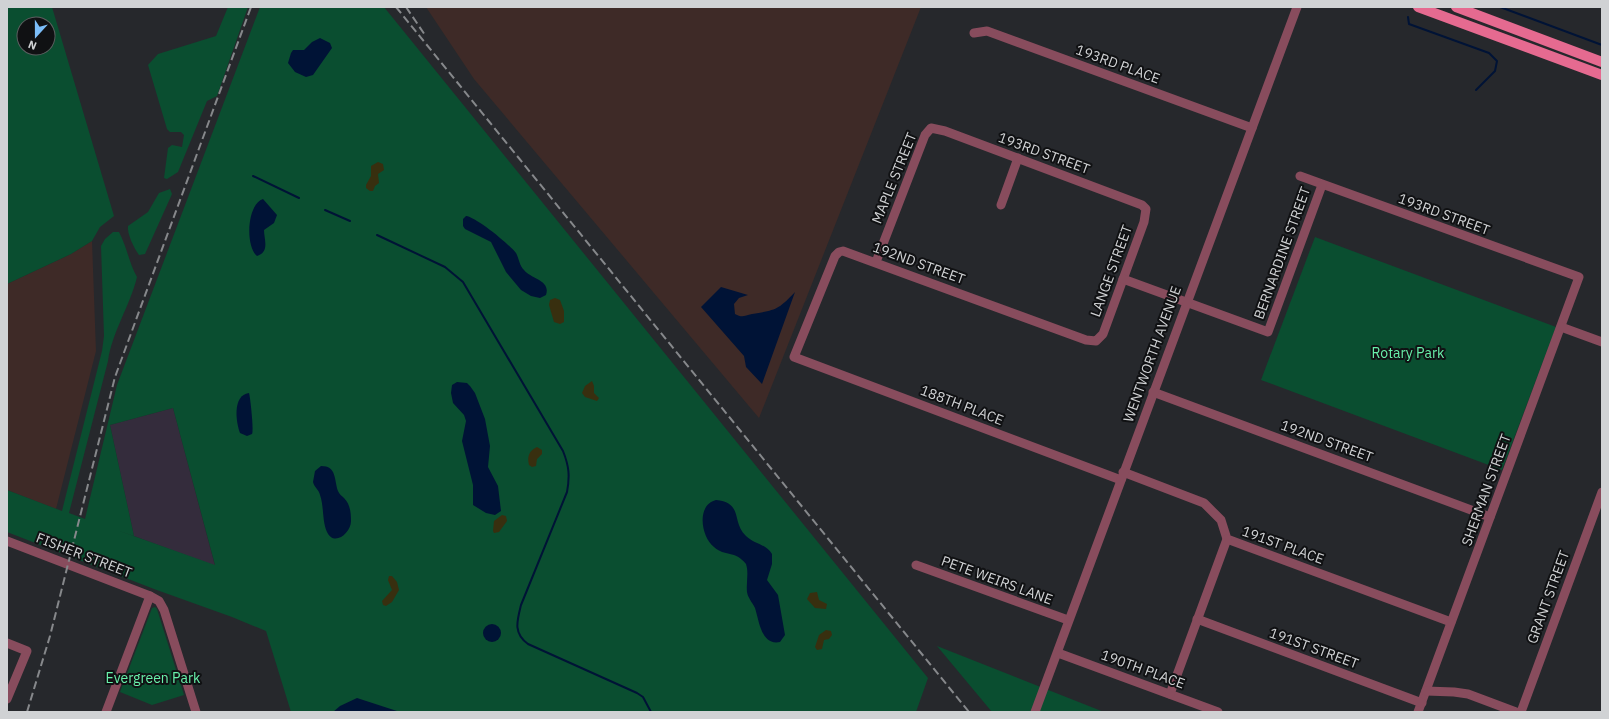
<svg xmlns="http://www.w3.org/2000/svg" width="1609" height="719" font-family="'IBM Plex Sans',sans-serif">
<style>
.commercial{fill:#342c3c}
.industrial{fill:#3e2a27}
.green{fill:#0a4e30;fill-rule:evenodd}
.sand{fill:#382f0f}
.water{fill:#001336}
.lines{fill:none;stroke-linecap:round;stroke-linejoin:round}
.stream{stroke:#001336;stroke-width:2}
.minor{stroke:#884c5d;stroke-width:9}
.major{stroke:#e56a90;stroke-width:10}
.rail{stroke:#86888b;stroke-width:2;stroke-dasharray:8 4;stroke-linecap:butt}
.labels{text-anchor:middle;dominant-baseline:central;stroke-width:4;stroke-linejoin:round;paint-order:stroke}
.street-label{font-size:14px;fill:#d0d2d4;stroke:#101113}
.park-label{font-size:14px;fill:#69f1ab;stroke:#101113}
</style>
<rect width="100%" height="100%" fill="#26282c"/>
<path class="commercial" d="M173 408 215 566 134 536 110 425Z"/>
<g class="industrial">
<path d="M426 7H921L759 418 474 79Z"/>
<path d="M92 241 96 351 56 509 7 490V284L71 254Z"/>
</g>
<g class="green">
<path d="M7 7H52L114 216 100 227 92 241 71 254 7 284ZM24 24H48V48H24Z"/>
<path d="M228 7H248L217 96 207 101 178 172 167 179 164 178 168 148 172 145 182 147 184 135 181 132H170L167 129 148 65 158 54 216 36Z"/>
<path d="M260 7H384L928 678 916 712H291L266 631 232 617 154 589 7 532V490L62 511 102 351 104 336 101 246 105 239 113 232H119C127 247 129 263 137 277 130 306 112 332 108 361L69 513 85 519 117 385ZM173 408 215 565 114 529 134 536 110 425Z"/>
<path d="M170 189 172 194 145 254 139 255C134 248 127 234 128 226L148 212 159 193Z"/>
<path d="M1315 237 1556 327 1502 470 1261 380Z"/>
<path d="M155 607 157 609 184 695 152 705 120 692 152 608Z"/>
<path d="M937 646 1104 712H992Z"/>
</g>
<g class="sand">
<path d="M378 162 383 164 384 170 378 174 379 183 375 186 373 191H370L366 188V185L371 176V166Z"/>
<path d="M555 298 560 300 564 311V322L560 324 554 322 549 305 550 300Z"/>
<path d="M592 381 594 386V393L599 398 597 401 585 397 582 393 585 386Z"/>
<path d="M537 447 542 450V454L537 459 536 466 532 467 529 465C527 456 529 451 537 447Z"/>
<path d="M502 515 506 516 507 521 499 532 494 533 493 531 494 521Z"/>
<path d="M389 576H392L397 582 399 590 392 602 386 606 383 605 382 601 392 590 388 580Z"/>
<path d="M817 592 819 600 827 604 826 609 815 608 807 599 810 593Z"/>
<path d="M826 630 831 631 832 635 829 639 824 640 822 649 817 650 815 647 819 635Z"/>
</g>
<g class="water">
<path d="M320 38 330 43 332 48 313 75 306 77 295 72 288 63 291 53 293 50H304L312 42Z"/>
<path d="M263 199 277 215 274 223 264 230C264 239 270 252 257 256 245 246 247 204 263 199Z"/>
<path d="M466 216C476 217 509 244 516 253 519 258 519 265 524 270 531 279 551 280 546 295L540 298 531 296 521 290 506 272 491 242 465 229 463 226V219Z"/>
<path d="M721 287 748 295 739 298 734 304 735 314C742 318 744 316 752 314 776 310 778 310 795 292L762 384 746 367 744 356 701 307Z"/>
<path d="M457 382 467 383 470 386 475 393 485 419 490 446 488 467 498 486 501 511 495 515 486 513 473 505V485L462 441 466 421 464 415 453 403 451 393 452 385Z"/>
<path d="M249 393C250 395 254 431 252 434L247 436 240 433C236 423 232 395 249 393Z"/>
<path d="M321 466C337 466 334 480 338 491 339 494 342 496 344 498 350 504 351 512 351 521 351 533 334 547 327 532 322 521 324 506 320 495 319 490 314 487 313 482L315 471Z"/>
<path d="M716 500C744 503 731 522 746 536 754 544 766 544 772 554V564L767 580 778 595 785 635 780 642C761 646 759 620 755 608 752 602 748 598 747 592 746 582 749 573 746 564 735 550 725 557 714 547 701 537 696 505 716 500Z"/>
<circle cx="492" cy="633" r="9"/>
<path d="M357 698 400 712H333L340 706Z"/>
</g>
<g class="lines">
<g class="stream">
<path d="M1500 7 1602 45"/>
<path d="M1408 17 1409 24 1489 53 1497 61 1495 71 1476 90"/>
<path d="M253 176 299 198"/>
<path d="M325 210 350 221"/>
<path d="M377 235 445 267 463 282 563 451C569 466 570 476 567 492L521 605C517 621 513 633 528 644L637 693 643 697 651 712"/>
</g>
<g class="minor">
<path d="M974 33 987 31 1252 128"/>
<path d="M1300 176 1579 277 1418 712"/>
<path d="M1001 205 1018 158"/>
<path d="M876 262 925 135 931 128 945 131 1142 205 1146 209 1144 222 1103 334 1096 341 1086 340 843 251 839 252 835 256 794 357 1121 480"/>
<path d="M1123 279 1268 332 1322 185"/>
<path d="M1561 327 1602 342"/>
<path d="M1153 392 1490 517"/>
<path d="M1123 472 1204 503 1221 520 1227 539 1451 622"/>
<path d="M7 541 150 596 159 601 164 610 196 712"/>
<path d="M916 565 1068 620"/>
<path d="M1197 619 1422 703"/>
<path d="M7 643 27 651 7 699"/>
<path d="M1058 653 1218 712"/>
<path d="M1426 691 1454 692 1468 694 1516 712"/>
<path d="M1170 694 1227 539"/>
<path d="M106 712 150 596"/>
<path d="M1035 712 1297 7"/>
<path d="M1521 712 1602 492"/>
</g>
<g class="major">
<path d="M1418 7 1602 75"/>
<path d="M1456 7 1602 62"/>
</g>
<g class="rail">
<path d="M396 7 969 712"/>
<path d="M406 7 425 35"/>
<path d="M27 712 50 636 115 377 251 7"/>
</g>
</g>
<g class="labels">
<g class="street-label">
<text transform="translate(1118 64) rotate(20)">193RD PLACE</text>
<text transform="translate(1044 153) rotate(20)">193RD STREET</text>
<text transform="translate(894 178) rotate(-68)">MAPLE STREET</text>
<text transform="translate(1444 214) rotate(20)">193RD STREET</text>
<text transform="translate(1282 253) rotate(-70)">BERNARDINE STREET</text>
<text transform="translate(919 263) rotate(20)">192ND STREET</text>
<text transform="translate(1111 271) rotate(-70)">LANGE STREET</text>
<text transform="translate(1152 354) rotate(-70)">WENTWORTH AVENUE</text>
<text transform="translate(962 405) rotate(21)">188TH PLACE</text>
<text transform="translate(1327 441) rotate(20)">192ND STREET</text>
<text transform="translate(1486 490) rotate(-70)">SHERMAN STREET</text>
<text transform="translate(1283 545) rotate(20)">191ST PLACE</text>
<text transform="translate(84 555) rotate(21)">FISHER STREET</text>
<text transform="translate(997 580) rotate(20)">PETE WEIRS LANE</text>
<text transform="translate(1548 597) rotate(-70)">GRANT STREET</text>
<text transform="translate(1314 648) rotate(20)">191ST STREET</text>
<text transform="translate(1143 669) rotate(20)">190TH PLACE</text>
</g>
<g class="park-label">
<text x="1408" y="353">Rotary Park</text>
<text x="153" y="678">Evergreen Park</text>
</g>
</g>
<rect width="1609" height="719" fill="none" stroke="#d0d2d4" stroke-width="16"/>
<g transform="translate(36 36) rotate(201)"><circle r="19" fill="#101113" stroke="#5d5e60"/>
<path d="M0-3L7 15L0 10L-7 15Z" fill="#7cbef9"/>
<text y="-6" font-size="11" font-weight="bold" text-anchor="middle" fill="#d0d2d4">N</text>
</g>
</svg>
